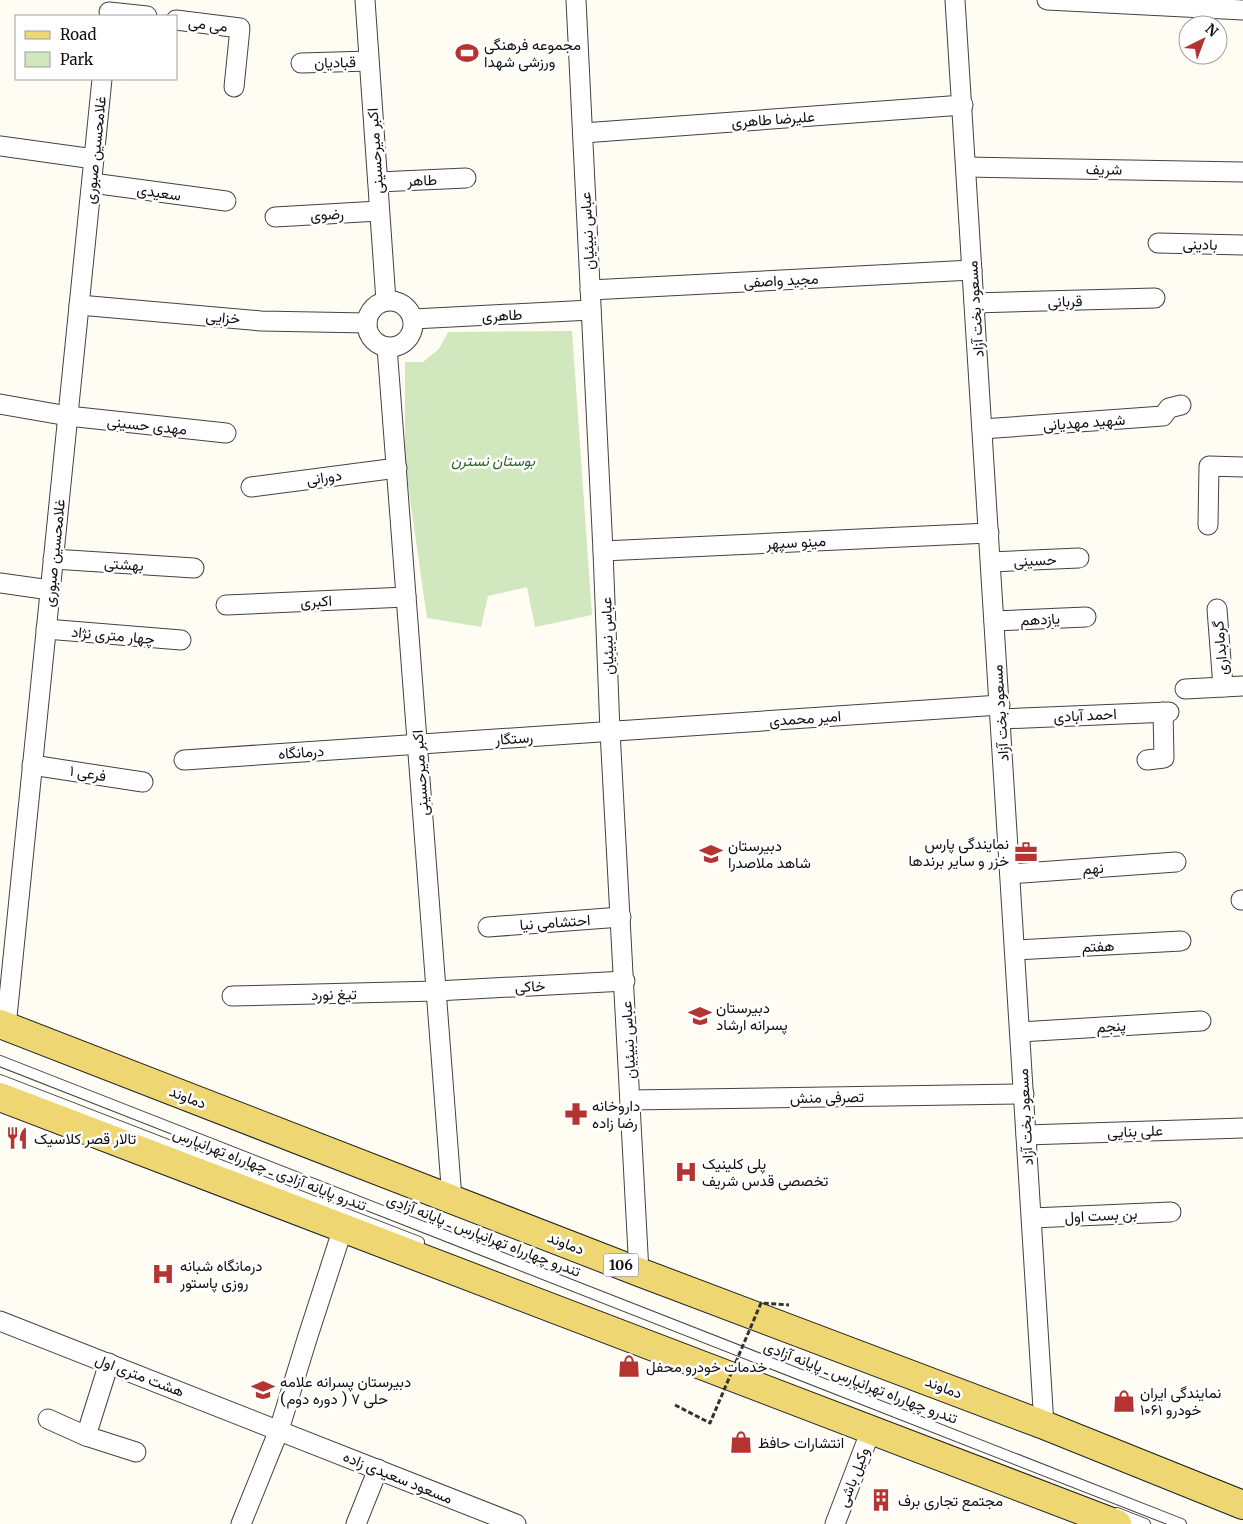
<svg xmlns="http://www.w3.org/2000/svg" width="1243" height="1524" font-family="Merriweather,Vazirmatn,serif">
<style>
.green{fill:#d1e7be}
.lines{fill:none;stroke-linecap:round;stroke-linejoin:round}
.lane-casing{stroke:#424242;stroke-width:12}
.street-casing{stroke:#424242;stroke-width:21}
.primary-casing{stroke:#202020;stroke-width:30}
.lane{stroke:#fff;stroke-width:10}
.street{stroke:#fff;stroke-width:19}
.primary{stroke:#eed773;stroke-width:28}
.path-bridge{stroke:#313131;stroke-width:3;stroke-dasharray:5 2.5;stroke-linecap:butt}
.labels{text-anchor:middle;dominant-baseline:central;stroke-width:5;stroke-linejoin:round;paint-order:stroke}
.shield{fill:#fff;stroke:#575757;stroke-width:1}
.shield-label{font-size:14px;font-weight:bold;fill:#0f0f0f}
.street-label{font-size:15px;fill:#0f0f0f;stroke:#fff}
.poi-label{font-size:15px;fill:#0f0f0f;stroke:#fff;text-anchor:start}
.park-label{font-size:15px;font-style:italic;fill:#2d6324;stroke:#fff}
</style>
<rect width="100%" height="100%" fill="#fefcf3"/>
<path class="green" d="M572 331 592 615 535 627 527 587 488 596 481 627 427 618 405 464V362H423L439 349 448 332Z"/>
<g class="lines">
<defs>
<g id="lane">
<path d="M0 1061 1181 1524"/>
<path d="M0 1080 419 1242"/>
<path d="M1117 1513 1145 1524"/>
</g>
<g id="street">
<path d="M365 0 386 301"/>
<path d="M576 0 603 551 610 731 639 1272"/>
<path d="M955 0 1044 1425"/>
<path d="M1047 0 1243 10"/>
<path d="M109 12 147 16"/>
<path d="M176 20 240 28 234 87"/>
<path d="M301 63 369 61"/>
<path d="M583 133 963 105"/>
<path d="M0 146 94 159"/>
<path d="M966 167 1243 172"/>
<path d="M378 182 466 178"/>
<path d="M92 183 226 201"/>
<path d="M275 217 379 211"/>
<path d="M1158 243 1243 245"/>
<path d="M590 290 972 270"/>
<circle cx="390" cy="324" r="23"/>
<path d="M974 303 1155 298"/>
<path d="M79 305 261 321 367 323"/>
<path d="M413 319 591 310"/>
<path d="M387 347 452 1199"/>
<path d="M0 404 68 416 226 433"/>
<path d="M982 429 1163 416 1169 408 1181 405"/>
<path d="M251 487 397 468"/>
<path d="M1208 525 1209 466 1243 467"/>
<path d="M603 551 989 533"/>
<path d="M53 559 194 568"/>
<path d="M991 562 1079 558"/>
<path d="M0 583 50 590"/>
<path d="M226 605 406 597"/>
<path d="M1217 609 1223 687"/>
<path d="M994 621 1086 617"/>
<path d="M46 629 181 640"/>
<path d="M1185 689 1243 686"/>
<path d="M1001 719 1169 712"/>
<path d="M184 760 1000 705"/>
<path d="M1147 760 1164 758 1163 712"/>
<path d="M32 765 143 782"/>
<path d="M1010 874 1176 862"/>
<path d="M1241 900H1243"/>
<path d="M488 927 621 917"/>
<path d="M1015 950 1181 941"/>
<path d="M232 996 436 991 625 981"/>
<path d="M6 1027 102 79"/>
<path d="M1020 1032 1201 1021"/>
<path d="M630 1100 1024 1094"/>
<path d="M1026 1135 1243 1128"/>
<path d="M1032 1218 1171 1212"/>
<path d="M0 1321 516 1524"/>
<path d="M109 1363 86 1436 136 1452"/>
<path d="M48 1419 86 1436"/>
<path d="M241 1524 279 1430 307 1339 343 1228"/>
<path d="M356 1524 378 1469"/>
<path d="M835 1524 871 1430"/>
</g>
<g id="primary">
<path d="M0 1024 639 1272 1044 1425 1243 1505"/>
<path d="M0 1097 1117 1524"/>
</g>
</defs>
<use href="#lane" class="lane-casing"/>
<use href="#street" class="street-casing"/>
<use href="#primary" class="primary-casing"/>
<use href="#lane" class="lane"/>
<use href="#street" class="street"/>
<use href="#primary" class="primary"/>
<path class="path-bridge" d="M675 1405 710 1423 761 1303 789 1305"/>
</g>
<defs>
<symbol id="stadium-bare" viewBox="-9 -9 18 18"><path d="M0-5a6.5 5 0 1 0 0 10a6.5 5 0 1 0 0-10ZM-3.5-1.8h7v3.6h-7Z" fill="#b53331" stroke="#fff" stroke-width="2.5" paint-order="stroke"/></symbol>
<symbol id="office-bare" viewBox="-9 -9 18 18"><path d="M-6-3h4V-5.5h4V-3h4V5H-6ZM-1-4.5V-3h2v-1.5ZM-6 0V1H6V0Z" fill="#b53331" stroke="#fff" stroke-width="2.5" paint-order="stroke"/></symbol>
<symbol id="school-bare" viewBox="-9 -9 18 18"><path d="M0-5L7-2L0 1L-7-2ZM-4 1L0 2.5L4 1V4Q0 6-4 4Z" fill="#b53331" stroke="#fff" stroke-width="2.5" paint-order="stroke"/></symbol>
<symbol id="pharmacy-bare" viewBox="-9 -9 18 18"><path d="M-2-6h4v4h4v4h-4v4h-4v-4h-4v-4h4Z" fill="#b53331" stroke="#fff" stroke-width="2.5" paint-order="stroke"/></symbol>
<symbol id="restaurant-bare" viewBox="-9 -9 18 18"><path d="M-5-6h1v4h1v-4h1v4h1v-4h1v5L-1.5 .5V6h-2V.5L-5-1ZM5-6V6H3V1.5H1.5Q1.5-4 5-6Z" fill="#b53331" stroke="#fff" stroke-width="2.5" paint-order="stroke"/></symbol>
<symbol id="hospital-bare" viewBox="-9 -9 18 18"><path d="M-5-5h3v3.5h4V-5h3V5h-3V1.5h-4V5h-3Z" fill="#b53331" stroke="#fff" stroke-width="2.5" paint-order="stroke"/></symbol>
<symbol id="shop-bare" viewBox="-9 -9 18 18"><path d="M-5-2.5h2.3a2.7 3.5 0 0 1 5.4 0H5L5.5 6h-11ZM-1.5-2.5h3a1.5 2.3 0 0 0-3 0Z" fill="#b53331" stroke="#fff" stroke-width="2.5" paint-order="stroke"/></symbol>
<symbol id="building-bare" viewBox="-9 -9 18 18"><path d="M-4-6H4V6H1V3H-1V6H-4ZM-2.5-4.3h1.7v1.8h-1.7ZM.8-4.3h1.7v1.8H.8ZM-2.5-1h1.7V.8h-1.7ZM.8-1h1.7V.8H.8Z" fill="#b53331" stroke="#fff" stroke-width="2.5" paint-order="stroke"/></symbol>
</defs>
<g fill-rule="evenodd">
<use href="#stadium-bare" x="451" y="37" width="32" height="32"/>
<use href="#office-bare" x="1010" y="836" width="32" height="32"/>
<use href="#school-bare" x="695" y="838" width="32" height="32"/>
<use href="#school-bare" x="684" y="1000" width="32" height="32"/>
<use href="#pharmacy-bare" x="560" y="1098" width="32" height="32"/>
<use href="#restaurant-bare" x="1" y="1122" width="32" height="32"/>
<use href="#hospital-bare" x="670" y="1156" width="32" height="32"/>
<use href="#hospital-bare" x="147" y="1258" width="32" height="32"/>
<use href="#shop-bare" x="613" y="1350" width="32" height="32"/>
<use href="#school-bare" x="247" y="1374" width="32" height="32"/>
<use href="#shop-bare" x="1108" y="1385" width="32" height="32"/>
<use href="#shop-bare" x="725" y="1426" width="32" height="32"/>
<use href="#building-bare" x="865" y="1484" width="32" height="32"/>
</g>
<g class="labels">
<rect class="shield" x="603.5" y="1253.5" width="35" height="23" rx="4"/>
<g class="shield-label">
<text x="621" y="1265">106</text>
</g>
<g class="street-label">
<text transform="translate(208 24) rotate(7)">می می</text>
<text transform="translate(335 62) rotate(-1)">قبادیان</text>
<text transform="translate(773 119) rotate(-4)">علیرضا طاهری</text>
<text transform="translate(95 150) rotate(-84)">غلامحسین صبوری</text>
<text transform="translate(375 151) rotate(-94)">اکبر میرحسینی</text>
<text transform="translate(1104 169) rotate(1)">شریف</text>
<text transform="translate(422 180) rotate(-2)">طاهر</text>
<text transform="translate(159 192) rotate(8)">سعیدی</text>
<text transform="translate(327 214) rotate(-3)">رضوی</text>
<text transform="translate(587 231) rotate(-93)">عباس نبیئیان</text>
<text transform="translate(1200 244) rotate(1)">بادینی</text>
<text transform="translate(781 280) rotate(-3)">مجید واصفی</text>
<text transform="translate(1065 301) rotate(-2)">قربانی</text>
<text transform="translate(975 309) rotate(-94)">مسعود بخت آزاد</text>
<text transform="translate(502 315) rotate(-3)">طاهری</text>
<text transform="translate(223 317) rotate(5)">خزایی</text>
<text transform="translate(1084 422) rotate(-4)">شهید مهدیانی</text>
<text transform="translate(147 425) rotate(6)">مهدی حسینی</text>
<text transform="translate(324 477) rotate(-8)">دورانی</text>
<text transform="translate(796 542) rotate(-3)">مینو سپهر</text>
<text transform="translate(54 553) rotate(-84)">غلامحسین صبوری</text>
<text transform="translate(1035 560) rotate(-3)">حسینی</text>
<text transform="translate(124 564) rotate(4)">بهشتی</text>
<text transform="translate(316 601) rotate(-3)">اکبری</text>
<text transform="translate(1040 619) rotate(-3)">یازدهم</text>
<text transform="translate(113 635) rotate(5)">چهار متری نژاد</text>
<text transform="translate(607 636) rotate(-92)">عباس نبیئیان</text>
<text transform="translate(1220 648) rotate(-95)">گرمابداری</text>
<text transform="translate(1000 713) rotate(-94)">مسعود بخت آزاد</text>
<text transform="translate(1085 715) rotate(-3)">احمد آبادی</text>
<text transform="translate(805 718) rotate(-4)">امیر محمدی</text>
<text transform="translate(514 738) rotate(-4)">رستگار</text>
<text transform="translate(301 752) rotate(-4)">درمانگاه</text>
<text transform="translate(88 773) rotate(9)">فرعی ۱</text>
<text transform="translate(420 773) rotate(-94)">اکبر میرحسینی</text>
<text transform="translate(1093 868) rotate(-4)">نهم</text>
<text transform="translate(555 922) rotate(-4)">احتشامی نیا</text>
<text transform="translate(1098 946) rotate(-3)">هفتم</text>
<text transform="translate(530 986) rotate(-3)">خاکی</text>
<text transform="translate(334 994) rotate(-1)">تیغ نورد</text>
<text transform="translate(1111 1026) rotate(-4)">پنجم</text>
<text transform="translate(628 1040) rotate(-93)">عباس نبیئیان</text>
<text transform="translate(188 1097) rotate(21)">دماوند</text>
<text transform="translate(827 1097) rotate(-1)">تصرفی منش</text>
<text transform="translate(1025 1117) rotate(-93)">مسعود بخت آزاد</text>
<text transform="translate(1135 1131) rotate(-2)">علی بنایی</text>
<text transform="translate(270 1169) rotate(21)">تندرو پایانه آزادی ـ چهارراه تهرانپارس</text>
<text transform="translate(1101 1215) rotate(-3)">بن بست اول</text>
<text transform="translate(484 1235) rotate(21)">تندرو چهارراه تهرانپارس ـ پایانه آزادی</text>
<text transform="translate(566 1243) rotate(21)">دماوند</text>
<text transform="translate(140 1375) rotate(21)">هشت متری اول</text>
<text transform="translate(861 1382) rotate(21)">تندرو چهارراه تهرانپارس ـ پایانه آزادی</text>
<text transform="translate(944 1387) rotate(21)">دماوند</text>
<text transform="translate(398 1477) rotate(22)">مسعود سعیدی زاده</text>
<text transform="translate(853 1477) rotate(-69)">وکیل باشی</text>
</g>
<g class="poi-label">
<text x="484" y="44">مجموعه فرهنگی<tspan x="484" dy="17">ورزشی شهدا</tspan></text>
<text x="1009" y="843" text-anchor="end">نمایندگی پارس<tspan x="1009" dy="17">خزر و سایر برندها</tspan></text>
<text x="728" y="845">دبیرستان<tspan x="728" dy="17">شاهد ملاصدرا</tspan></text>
<text x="716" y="1007">دبیرستان<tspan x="716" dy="17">پسرانه ارشاد</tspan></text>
<text x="592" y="1105">داروخانه<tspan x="592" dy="17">رضا زاده</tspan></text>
<text x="34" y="1138">تالار قصر کلاسیک</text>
<text x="702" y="1163">پلی کلینیک<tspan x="702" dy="17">تخصصی قدس شریف</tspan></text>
<text x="180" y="1265">درمانگاه شبانه<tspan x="180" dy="17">روزی پاستور</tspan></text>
<text x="646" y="1366">خدمات خودرو محفل</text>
<text x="280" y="1381">دبیرستان پسرانه علامه<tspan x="280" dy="17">حلی ۷ ( دوره دوم)</tspan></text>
<text x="1140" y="1392">نمایندگی ایران<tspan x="1140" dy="17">خودرو ۱۰۶۱</tspan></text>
<text x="758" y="1442">انتشارات حافظ</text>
<text x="898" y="1500">مجتمع تجاری برف</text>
</g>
<g class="park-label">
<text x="493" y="460">بوستان نسترن</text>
</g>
</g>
<rect x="15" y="15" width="162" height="65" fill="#ffffff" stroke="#9f9f9f"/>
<rect x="25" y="31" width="25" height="8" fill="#eed773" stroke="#9f9f9f"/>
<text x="60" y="40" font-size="15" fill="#0f0f0f">Road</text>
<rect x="25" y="52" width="25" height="15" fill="#d1e7be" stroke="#9f9f9f"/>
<text x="60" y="65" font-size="15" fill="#0f0f0f">Park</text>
<g transform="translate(1203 40) rotate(42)"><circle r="24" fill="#ffffff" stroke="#9f9f9f"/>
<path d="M0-4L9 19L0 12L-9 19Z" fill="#b53331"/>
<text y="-8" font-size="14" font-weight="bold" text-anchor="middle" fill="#0f0f0f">N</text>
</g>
</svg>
